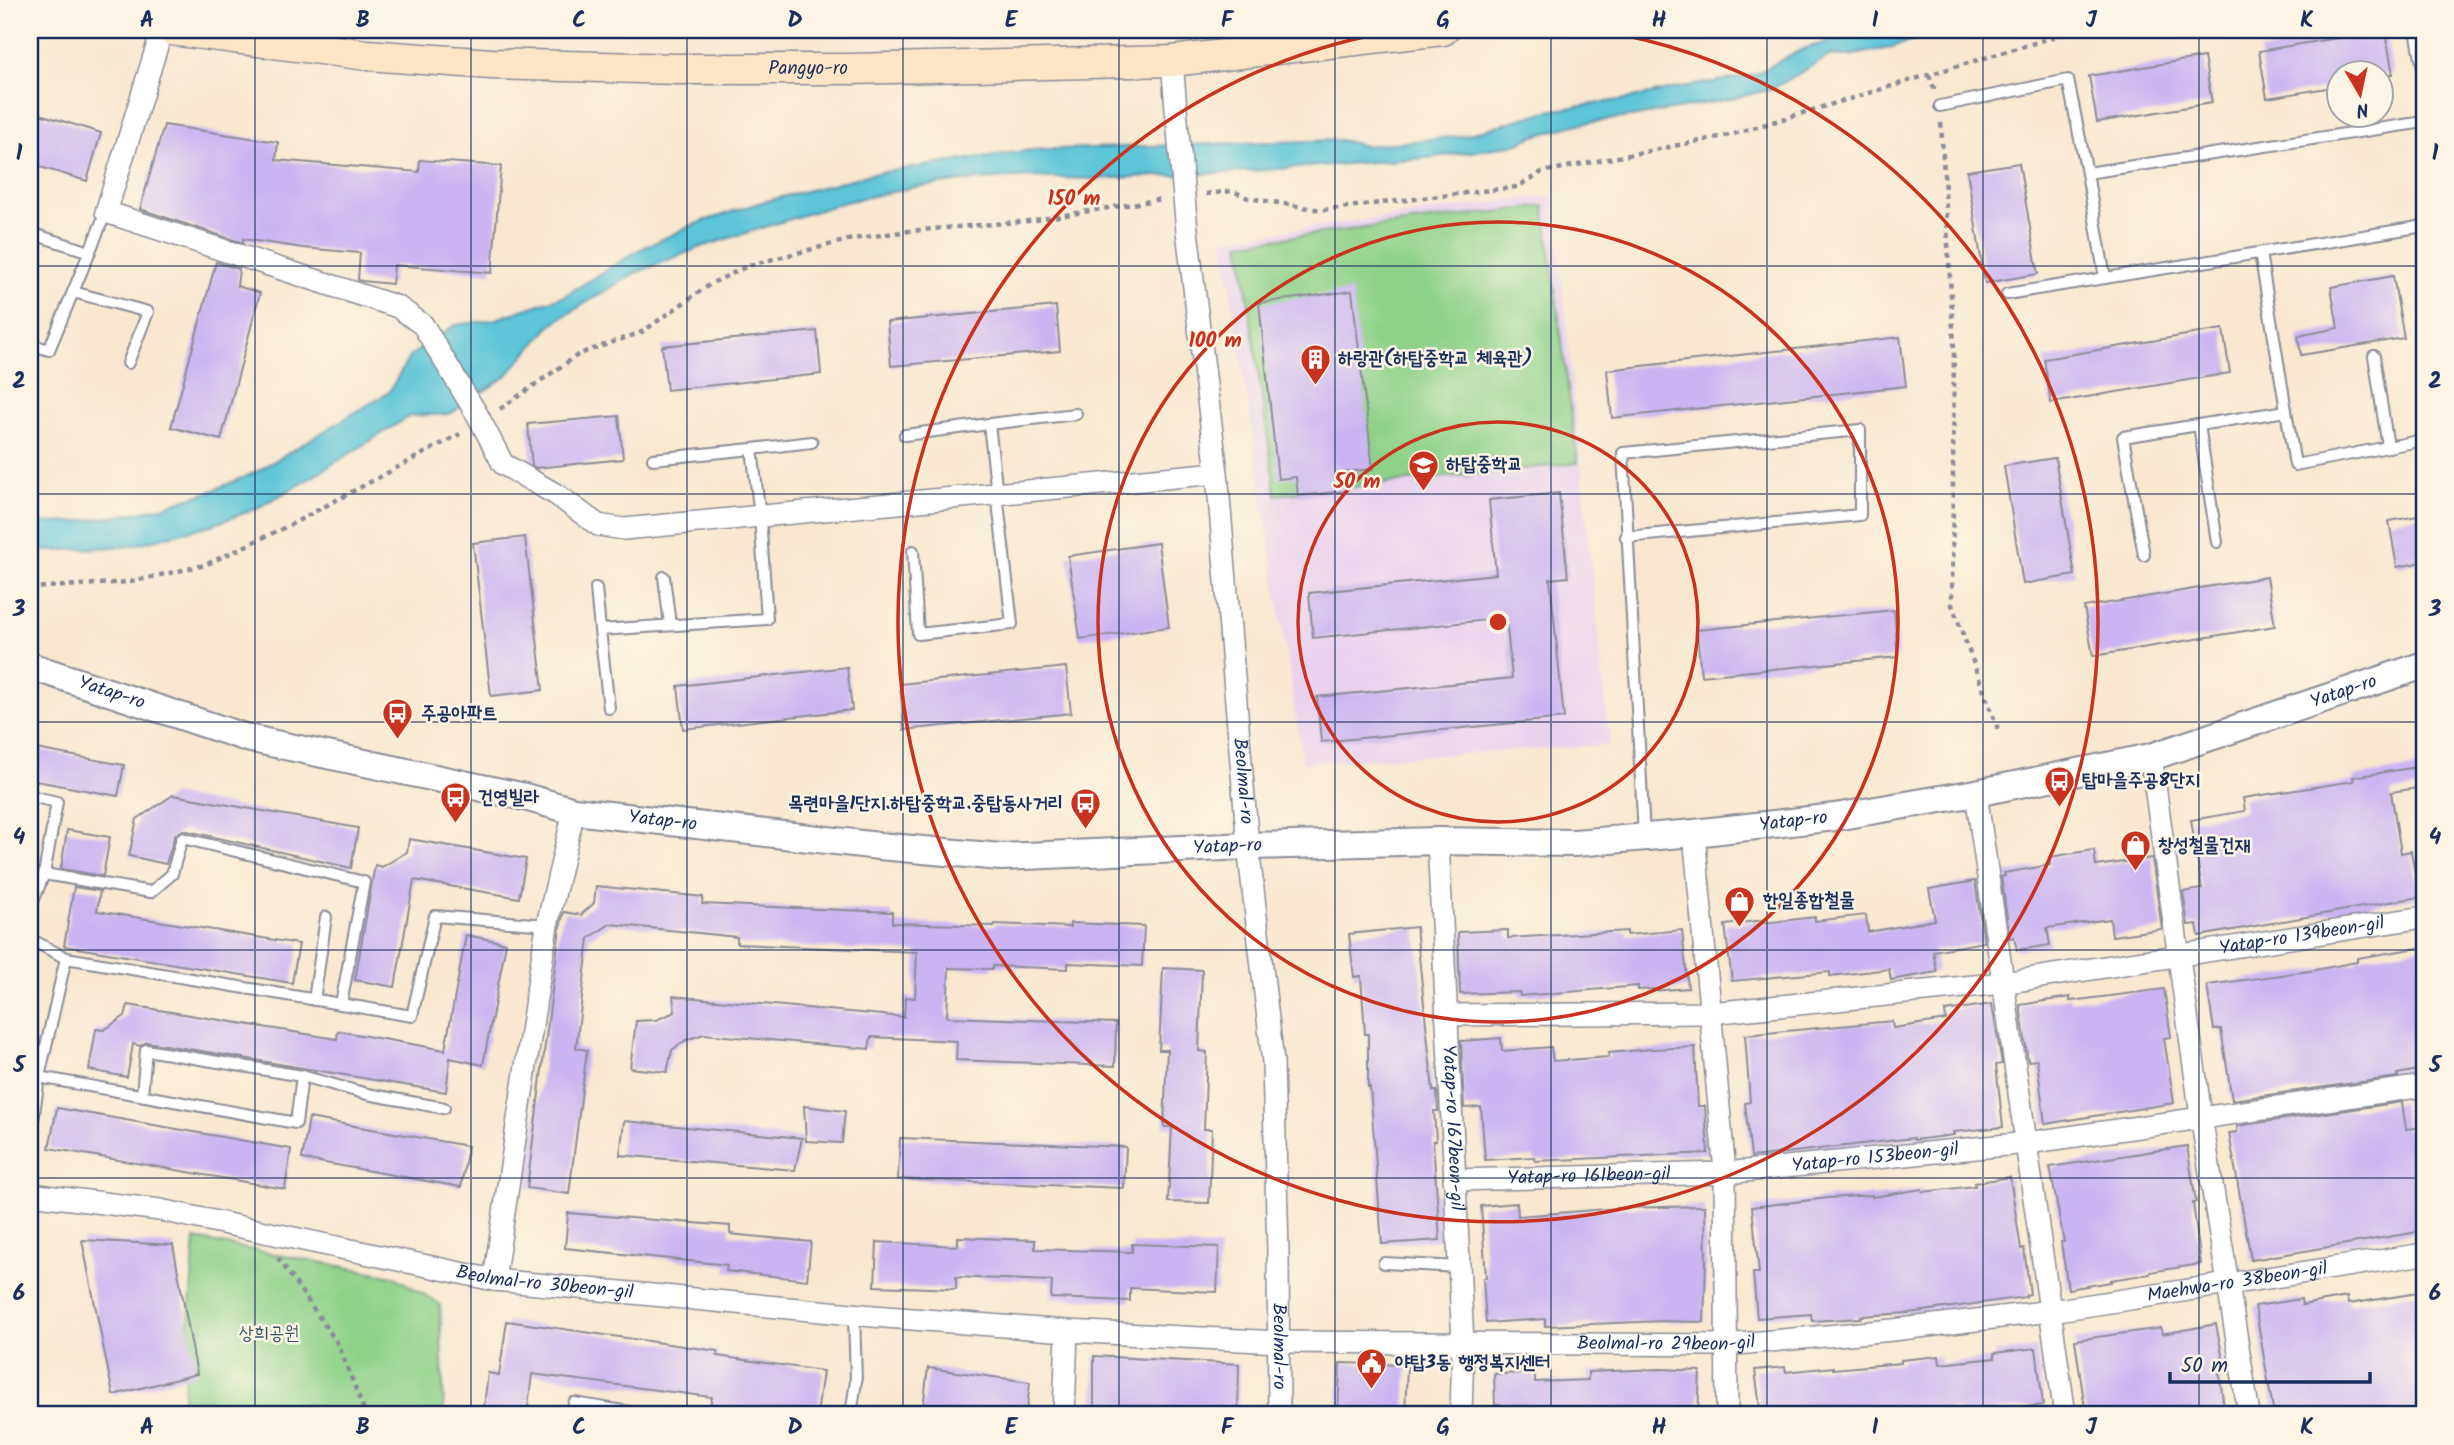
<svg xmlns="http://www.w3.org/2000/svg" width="2454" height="1445" font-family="Kalam,'Poor Story',sans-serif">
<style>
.built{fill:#e9d2ee}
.green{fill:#8ed189;stroke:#548074;stroke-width:2}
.water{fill:#5cc5d8;stroke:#3c7a9b;stroke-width:2}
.building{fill:#cab5f2}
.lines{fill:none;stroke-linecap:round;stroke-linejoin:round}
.service-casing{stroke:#8a8c97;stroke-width:14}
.minor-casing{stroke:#8a8c97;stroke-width:24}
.tertiary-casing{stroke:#8a8c97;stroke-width:30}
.secondary-casing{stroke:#8a8c97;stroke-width:33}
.path{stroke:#8a8c97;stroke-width:4.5;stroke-dasharray:5 5;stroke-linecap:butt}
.service{stroke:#fff;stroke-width:10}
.minor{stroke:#fff;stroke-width:21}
.tertiary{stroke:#fff;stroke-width:26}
.secondary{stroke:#fde5c5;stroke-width:30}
.minor-bridge-casing{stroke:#8a8c97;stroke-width:24;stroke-linecap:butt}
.minor-bridge{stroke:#fff;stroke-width:21}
.grid{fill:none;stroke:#1b2f5e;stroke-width:2;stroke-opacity:0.55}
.ring{fill:none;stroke:#c8321e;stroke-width:3.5}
.labels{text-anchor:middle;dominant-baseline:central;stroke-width:5;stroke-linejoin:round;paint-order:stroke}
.street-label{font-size:19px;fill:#1b2f5e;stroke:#fcf5e5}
.poi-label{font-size:19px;font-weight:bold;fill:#1b2f5e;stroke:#fcf5e5;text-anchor:start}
.park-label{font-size:19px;fill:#385869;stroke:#fcf5e5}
.centre{fill:#c8321e;stroke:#fcf5e5;stroke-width:3.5}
.ring-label{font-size:21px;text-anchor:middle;font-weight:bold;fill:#c8321e;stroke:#fcf5e5;stroke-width:5;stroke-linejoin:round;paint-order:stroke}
.neatline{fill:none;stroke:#1b2f5e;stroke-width:2.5}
.grid-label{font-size:23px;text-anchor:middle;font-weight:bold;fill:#1b2f5e}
</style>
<rect width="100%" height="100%" fill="#fcf5e5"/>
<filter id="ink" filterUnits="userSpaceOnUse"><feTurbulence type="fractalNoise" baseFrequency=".0143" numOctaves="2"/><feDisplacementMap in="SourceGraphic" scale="14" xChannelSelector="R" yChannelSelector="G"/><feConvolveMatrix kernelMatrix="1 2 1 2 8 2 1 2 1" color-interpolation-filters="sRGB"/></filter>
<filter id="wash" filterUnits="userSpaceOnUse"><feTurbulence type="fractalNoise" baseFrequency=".00686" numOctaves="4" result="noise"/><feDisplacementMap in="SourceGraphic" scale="28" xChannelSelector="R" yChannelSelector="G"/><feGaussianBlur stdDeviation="1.57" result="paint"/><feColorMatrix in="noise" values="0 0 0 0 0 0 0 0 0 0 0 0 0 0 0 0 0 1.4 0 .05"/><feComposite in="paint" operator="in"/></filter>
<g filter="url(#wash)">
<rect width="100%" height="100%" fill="#f8e8d0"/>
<path class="built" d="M1553 195 1610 745 1303 763 1223 239Z"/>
<g class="green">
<path d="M1544 206 1578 463 1276 495 1240 243Z"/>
<path d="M195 1239 393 1276 440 1304 444 1415H182Z"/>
</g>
<path class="water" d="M1869 30H1941L1890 48 1847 56 1831 55 1772 89 1727 100 1636 116 1579 124 1534 136 1516 144 1471 152 1427 158 1225 173 1092 179 1029 177 964 181 915 187 845 202 701 247 635 273 553 323 505 377 450 414 410 416 301 484 255 509 215 524 130 546 49 551 30 548V523L74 522 119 516 162 507 214 490 256 472 389 392 410 356 455 325 493 320 564 296 641 249 695 224 755 204 871 174 1031 150 1340 140 1365 146 1462 136 1548 111 1633 98 1677 88 1754 75 1803 49Z"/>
<g id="blocks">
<g class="building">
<path d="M2385 30 2393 74H2339V86L2267 98 2259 51Z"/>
<path d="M2204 57 2212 103 2097 122 2089 76Z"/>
<path d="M30 111 101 133 87 181 30 164Z"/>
<path d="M164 125 278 142 276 160 419 172 420 160 501 166 492 273 394 265 392 284 362 281 358 280 360 253 303 248 243 239V243L140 209Z"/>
<path d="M2019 163 2038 274 1985 283 1967 171Z"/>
<path d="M216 262 239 269 237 286 260 293 221 440 171 427Z"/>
<path d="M2393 276 2404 338 2301 355 2298 336 2338 328 2331 287Z"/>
<path d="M1352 291 1373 469 1345 472 1347 491 1298 496 1296 477 1278 479 1259 303Z"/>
<path d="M1056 306 1060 351 891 366 887 322Z"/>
<path d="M2223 329 2230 373 2051 403 2044 359Z"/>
<path d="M817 331 821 374 667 390 662 346Z"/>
<path d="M1900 337 1906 386 1612 418 1607 370Z"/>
<path d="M619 416 623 459 536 468 532 466 528 424Z"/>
<path d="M2055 458 2075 575 2023 584 2004 466Z"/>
<path d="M1559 493 1568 577 1550 579 1564 718 1321 742 1317 697 1512 678 1506 618 1313 638 1309 593 1496 574 1489 500Z"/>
<path d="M2424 515V562L2397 567 2389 521Z"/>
<path d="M525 537 543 690 491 696 473 543Z"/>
<path d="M1158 543 1169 627 1080 639 1068 556Z"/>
<path d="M2267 577 2275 626 2093 656 2084 607Z"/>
<path d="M1894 610 1898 657 1701 676 1697 630Z"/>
<path d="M847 667 852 710 683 729 678 686Z"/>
<path d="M1066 667 1071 713 904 730 900 684Z"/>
<path d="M30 748 124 765 118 796 30 780Z"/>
<path d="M2424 766V787L2391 792 2401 853 2411 851 2419 897 2199 936 2197 924 2188 925 2183 892 2202 889 2191 820 2245 811 2243 798 2354 781 2353 777Z"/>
<path d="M173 795 358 828 351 868 183 830 175 835 166 864 129 856 137 819Z"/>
<path d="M67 830 110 837 103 876 61 869Z"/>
<path d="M409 839 526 859 519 898 414 880 395 987 355 980 375 865 382 867 407 852Z"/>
<path d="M2094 850 2096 866 2152 858 2162 929 2112 936 2110 919 2047 928 2050 945 2017 950 2014 937 2010 938 2001 877 2005 876 2004 873 2050 865 2049 857Z"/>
<path d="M1975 881 1984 942 1933 951 1937 972 1891 980 1889 969 1830 976V972L1732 981 1725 925 1764 920V923L1815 917V921L1866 915 1868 932 1935 920 1929 889Z"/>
<path d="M596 886 703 897 702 904 892 912V923L994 926 995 924 1070 927V923L1144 926 1142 966 1068 963V969L993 966 992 969 949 968 947 1017 1116 1023 1115 1066 956 1060 957 1041 871 1037 869 1049 704 1034 686 1040 672 1050 667 1072 630 1068 636 1021 656 1020 675 1012 673 996 904 1017 905 997 915 998 917 952 737 944V937L610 924 589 938 576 1048 587 1050 569 1194 527 1188 560 927 564 912 581 915 594 903Z"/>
<path d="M74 887 100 891 97 911 299 944 292 983 64 946Z"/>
<path d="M1416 927 1433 1091H1437L1438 1111H1434L1436 1141H1433L1440 1240 1382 1244 1370 1087H1368V1034H1365L1361 976 1354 977 1349 934Z"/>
<path d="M1508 930V938L1627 931V935L1682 930 1688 988 1653 991V989L1638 990V986L1520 996 1519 992 1460 994 1458 932Z"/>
<path d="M466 935 506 943 483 1065 450 1058 446 1092 147 1042 140 1046 133 1044 127 1077 89 1070 96 1029 104 1030 125 1016 128 1005 337 1039 338 1031 445 1050Z"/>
<path d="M2424 947V1069L2397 1074 2398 1077 2232 1100 2221 1029 2214 1030 2207 985 2310 971 2357 962V958Z"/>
<path d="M1163 968 1202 970 1199 1051 1207 1052 1204 1129H1212L1209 1203 1168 1202 1172 1127H1164L1167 1050H1159Z"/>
<path d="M2164 989 2171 1037 2164 1038 2174 1103 2045 1124 2037 1060 2028 1061 2020 1005 2070 997V1001Z"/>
<path d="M1992 1004 2002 1064 1996 1065 2003 1127 1953 1132 1954 1135 1914 1140 1913 1138 1751 1157 1745 1103 1750 1102 1745 1035 1892 1021 1893 1028 1946 1020 1945 1011Z"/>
<path d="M1501 1038 1502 1051 1551 1047 1553 1061 1609 1057V1053L1652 1049 1695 1047 1698 1106H1705L1708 1153 1535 1161 1534 1157 1485 1160 1481 1107 1464 1108 1461 1041Z"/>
<path d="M2402 1102 2406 1129 2424 1127V1231L2251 1260 2229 1133 2237 1132V1126Z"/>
<path d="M804 1106 845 1111 842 1143 806 1141Z"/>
<path d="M57 1108 291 1149 285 1189 49 1148Z"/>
<path d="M309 1118 468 1146 461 1187 302 1159Z"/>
<path d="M624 1121 802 1138 795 1170 620 1155Z"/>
<path d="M900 1138 1126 1147 1124 1188 898 1179Z"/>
<path d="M2187 1146 2196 1202 2193 1203 2201 1264 2150 1272V1274L2110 1280 2111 1282 2068 1289 2061 1242H2064L2050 1167Z"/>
<path d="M2010 1177 2021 1249 2024 1248 2030 1294 2026 1295V1297L1908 1313 1861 1316V1318L1812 1321 1811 1314 1757 1318 1753 1273H1759L1752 1207 1828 1198 1872 1195V1197L1922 1189 1923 1192 1975 1186 1974 1183Z"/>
<path d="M1517 1203 1518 1216 1620 1208 1705 1206 1706 1263 1704 1322 1662 1321 1545 1326V1319L1486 1323 1483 1278H1486L1481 1206Z"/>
<path d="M568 1213 730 1226V1234L811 1242 807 1280 726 1271 727 1265 565 1248Z"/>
<path d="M958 1237 1035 1240V1249L1132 1252V1244L1219 1247 1217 1292 1130 1288V1301L1051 1298 1052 1281 956 1277V1289L875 1286 877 1242 958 1246Z"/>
<path d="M82 1240 173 1245 197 1374 113 1395Z"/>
<path d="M2424 1292V1409L2384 1415H2274L2255 1306 2301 1299 2302 1305 2347 1297 2348 1304Z"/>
<path d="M507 1321 718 1351 717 1356 823 1371 817 1415H789L710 1405 712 1397 532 1374 527 1415H483L488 1373 499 1375Z"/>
<path d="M2216 1324 2225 1370 2219 1371 2225 1415H2086L2075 1340 2161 1328 2162 1334Z"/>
<path d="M2036 1348 2043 1405 1967 1415H1957L1956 1409 1889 1415H1761L1755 1370 1785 1367 1786 1372 1833 1367V1369L1901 1363V1360L1939 1356 1940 1364 1995 1358 1994 1353Z"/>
<path d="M1094 1356 1239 1364 1238 1415H1094Z"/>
<path d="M1340 1363 1407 1365 1405 1415H1338Z"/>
<path d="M928 1368 1030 1382 1026 1415H922Z"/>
<path d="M1661 1369 1700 1371 1698 1415H1501V1405H1495L1494 1374 1535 1373V1382L1588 1380V1372Z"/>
</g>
</g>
</g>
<g filter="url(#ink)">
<use href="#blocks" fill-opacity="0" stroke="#8a8c97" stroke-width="2"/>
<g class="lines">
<defs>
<g id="service">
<path d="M2416 30 2424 74"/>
<path d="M1940 106 2068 80 2087 173"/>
<path d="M30 233 90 252"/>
<path d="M2260 253 2295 465 2424 440"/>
<path d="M2105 278 2087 173 2424 122"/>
<path d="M73 292 148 312 128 363"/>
<path d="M2007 294 2424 226"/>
<path d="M30 344 49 350 106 212"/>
<path d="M2374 356 2388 447"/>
<path d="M989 424 1076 414"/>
<path d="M2199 425 2217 542"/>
<path d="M905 435 989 424 1012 624 918 634 913 551"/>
<path d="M752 449 812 442"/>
<path d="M1626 537 1860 515V430L1623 453 1644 836"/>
<path d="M2144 555 2123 437 2286 411"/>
<path d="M664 577 670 625"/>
<path d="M596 588 600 630"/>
<path d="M609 708 600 630 767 619 760 516 752 449 653 459"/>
<path d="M30 796 57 802 44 874 151 892 172 874 182 838 364 882 341 1004"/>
<path d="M2422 802 2424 814"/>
<path d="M30 909 44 874"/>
<path d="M30 939 66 958"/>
<path d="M314 1000 326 917"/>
<path d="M39 1077 296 1123 302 1076"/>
<path d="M142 1095 146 1050 302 1076 367 1094 444 1108"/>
<path d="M30 1143 39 1077 66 958 412 1016 435 916 547 925"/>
<path d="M1384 1263 1459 1267"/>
<path d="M572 1415 574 1403 647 1415"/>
<path d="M851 1415 856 1381 854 1314"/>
</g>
<g id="minor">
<path d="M162 30 106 212 398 307 423 325 478 416 503 464 557 495 598 525 624 529 1217 473"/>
<path d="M1172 61 1176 109"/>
<path id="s1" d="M1187 231 1217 473 1248 846 1273 1062 1278 1253 1279 1415"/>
<path d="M2151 757 2201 1116 2249 1415"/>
<path d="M1976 793 2065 1415"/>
<path d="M1694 833 1725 1173 1727 1415"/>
<path id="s2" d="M1438 841 1463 1344 1461 1415"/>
<path id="s3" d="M1446 1015 1711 1013 2003 983 2424 917"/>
<path id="s4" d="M1454 1180 1725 1173 2027 1143 2424 1086"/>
<path id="s5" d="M30 1194 160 1210 494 1280 873 1316 1067 1331 1279 1342 1726 1345 1893 1330 2051 1311 2424 1254"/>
<path d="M494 1280 547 925 574 811"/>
<path d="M1064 1415 1067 1331"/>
</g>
<g id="tertiary">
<path id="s6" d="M30 666 247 738 525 797 574 811 879 846 1001 857 1248 846 1438 841 1575 843 1694 833 1835 817 1976 793 2151 757 2424 665"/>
</g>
<g id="secondary">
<path id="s7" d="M171 30 367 55 492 64 678 69H850L1172 61 1443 30"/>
</g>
</defs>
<use href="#service" class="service-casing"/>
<use href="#minor" class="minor-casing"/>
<use href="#tertiary" class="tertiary-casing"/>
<use href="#secondary" class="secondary-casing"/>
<g class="path">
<path d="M1929 75 1935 91"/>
<path d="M1941 123 1954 347 1952 605 1999 732"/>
<path d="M1206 194 1233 191 1248 198 1321 210 1517 187 1542 172 1730 135 2077 30"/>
<path d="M500 409 579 354 642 332 712 283 750 265 852 239 909 231 1029 221 1162 199"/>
<path d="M30 588 130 582 205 565 290 525 460 434"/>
<path d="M278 1258 338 1344 366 1415"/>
</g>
<use href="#service" class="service"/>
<use href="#minor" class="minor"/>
<use href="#tertiary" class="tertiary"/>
<use href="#secondary" class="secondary"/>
<defs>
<path id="minor-bridge" d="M1176 109 1187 231"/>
</defs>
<use href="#minor-bridge" class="minor-bridge-casing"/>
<use href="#minor-bridge" class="minor-bridge"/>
</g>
</g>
<path class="grid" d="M255 30V1415M471 30V1415M687 30V1415M903 30V1415M1119 30V1415M1335 30V1415M1551 30V1415M1767 30V1415M1983 30V1415M2199 30V1415M30 266H2424M30 494H2424M30 722H2424M30 950H2424M30 1178H2424"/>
<g class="ring">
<circle cx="1498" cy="622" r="200"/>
<circle cx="1498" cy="622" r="400"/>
<path d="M1597 30A600 600 0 1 1 1399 30"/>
</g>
<defs>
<symbol id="building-pin" viewBox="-11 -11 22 30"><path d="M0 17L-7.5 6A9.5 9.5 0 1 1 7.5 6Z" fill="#c8321e" stroke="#fcf5e5"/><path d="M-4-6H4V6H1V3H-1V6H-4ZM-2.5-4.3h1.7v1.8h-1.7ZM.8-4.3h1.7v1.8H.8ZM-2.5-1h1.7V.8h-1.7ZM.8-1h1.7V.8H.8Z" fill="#fff"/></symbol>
<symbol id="school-pin" viewBox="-11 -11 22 30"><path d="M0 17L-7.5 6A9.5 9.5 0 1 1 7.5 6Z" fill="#c8321e" stroke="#fcf5e5"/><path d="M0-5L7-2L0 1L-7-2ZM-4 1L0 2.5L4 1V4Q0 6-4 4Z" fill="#fff"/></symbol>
<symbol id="bus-pin" viewBox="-11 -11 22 30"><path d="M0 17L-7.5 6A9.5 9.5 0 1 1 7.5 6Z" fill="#c8321e" stroke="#fcf5e5"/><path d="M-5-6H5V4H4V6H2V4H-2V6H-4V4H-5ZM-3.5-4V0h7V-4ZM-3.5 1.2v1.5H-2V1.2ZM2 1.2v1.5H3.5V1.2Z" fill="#fff"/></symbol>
<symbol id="shop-pin" viewBox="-11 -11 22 30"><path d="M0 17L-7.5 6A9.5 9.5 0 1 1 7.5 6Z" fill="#c8321e" stroke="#fcf5e5"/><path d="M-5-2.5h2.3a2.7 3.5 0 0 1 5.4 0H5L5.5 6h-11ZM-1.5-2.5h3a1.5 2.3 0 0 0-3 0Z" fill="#fff"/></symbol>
<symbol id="civic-pin" viewBox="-11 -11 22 30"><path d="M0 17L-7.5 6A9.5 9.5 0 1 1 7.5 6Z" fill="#c8321e" stroke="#fcf5e5"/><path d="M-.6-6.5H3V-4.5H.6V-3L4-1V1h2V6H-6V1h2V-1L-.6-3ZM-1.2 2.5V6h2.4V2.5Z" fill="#fff"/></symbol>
</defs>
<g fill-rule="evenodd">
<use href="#building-pin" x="1298" y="342" width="35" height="47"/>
<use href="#school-pin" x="1406" y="448" width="35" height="47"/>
<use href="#bus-pin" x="380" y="696" width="35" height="47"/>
<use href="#bus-pin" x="2042" y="764" width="35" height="47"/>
<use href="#bus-pin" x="438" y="780" width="35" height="47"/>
<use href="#bus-pin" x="1068" y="786" width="35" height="47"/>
<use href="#shop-pin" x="2118" y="828" width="35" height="47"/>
<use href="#shop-pin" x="1722" y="884" width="35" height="47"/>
<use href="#civic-pin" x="1354" y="1346" width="35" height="47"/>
</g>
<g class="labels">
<g class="street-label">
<text stroke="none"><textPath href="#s7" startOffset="639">Pangyo-ro</textPath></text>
<text stroke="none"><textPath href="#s6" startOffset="2354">Yatap-ro</textPath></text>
<text stroke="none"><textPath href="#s6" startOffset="86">Yatap-ro</textPath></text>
<text stroke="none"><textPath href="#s1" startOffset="553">Beolmal-ro</textPath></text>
<text stroke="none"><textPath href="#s6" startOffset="653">Yatap-ro</textPath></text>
<text stroke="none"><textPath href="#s6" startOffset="1787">Yatap-ro</textPath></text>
<text stroke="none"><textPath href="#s6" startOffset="1220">Yatap-ro</textPath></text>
<text stroke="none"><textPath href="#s3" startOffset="861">Yatap-ro 139beon-gil</textPath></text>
<text stroke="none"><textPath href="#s2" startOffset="287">Yatap-ro 167beon-gil</textPath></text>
<text stroke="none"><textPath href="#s4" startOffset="422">Yatap-ro 153beon-gil</textPath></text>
<text stroke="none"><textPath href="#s4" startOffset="135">Yatap-ro 161beon-gil</textPath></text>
<text stroke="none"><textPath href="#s5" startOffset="523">Beolmal-ro 30beon-gil</textPath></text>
<text stroke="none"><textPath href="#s5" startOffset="2222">Maehwa-ro 38beon-gil</textPath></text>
<text stroke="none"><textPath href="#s5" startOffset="1647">Beolmal-ro 29beon-gil</textPath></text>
<text stroke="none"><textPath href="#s1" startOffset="1120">Beolmal-ro</textPath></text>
</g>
<g class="poi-label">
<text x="1338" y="359">하랑관(하탑중학교 체육관)</text>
<text x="1446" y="465">하탑중학교</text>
<text x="421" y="714">주공아파트</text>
<text x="2082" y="781">탑마을주공8단지</text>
<text x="478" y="798">건영빌라</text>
<text x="1063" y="804" text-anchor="end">목련마을1단지.하탑중학교.중탑동사거리</text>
<text x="2158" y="846">창성철물건재</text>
<text x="1763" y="901">한일종합철물</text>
<text x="1395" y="1363">야탑3동 행정복지센터</text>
</g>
<g class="park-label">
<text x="269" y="1334">상희공원</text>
</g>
</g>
<circle cx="1498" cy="622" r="10" class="centre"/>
<g class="ring-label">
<text x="1074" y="205">150 m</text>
<text x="1215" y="347">100 m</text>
<text x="1357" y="488">50 m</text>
</g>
<rect width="2454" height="1445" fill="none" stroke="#fcf5e5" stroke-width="77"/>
<g transform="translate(2360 94) rotate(171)"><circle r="33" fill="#fcf5e5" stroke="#a2a6af" stroke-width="2"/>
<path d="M0-5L12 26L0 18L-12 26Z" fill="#c8321e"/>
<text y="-10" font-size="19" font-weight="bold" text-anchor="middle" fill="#1b2f5e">N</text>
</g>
<path d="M2170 1372v10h200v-10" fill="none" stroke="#1b2f5e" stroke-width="3.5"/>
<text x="2181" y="1372" font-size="21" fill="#1b2f5e" stroke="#fcf5e5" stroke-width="5" paint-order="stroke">50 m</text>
<rect x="38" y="38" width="2378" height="1368" class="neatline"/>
<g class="grid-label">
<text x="147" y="27">A</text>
<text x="363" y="27">B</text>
<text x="579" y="27">C</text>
<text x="795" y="27">D</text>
<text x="1011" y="27">E</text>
<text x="1227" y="27">F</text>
<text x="1443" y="27">G</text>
<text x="1659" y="27">H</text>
<text x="1875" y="27">I</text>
<text x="2091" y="27">J</text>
<text x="2307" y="27">K</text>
<text x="19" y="160">1</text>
<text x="2435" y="160">1</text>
<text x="19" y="388">2</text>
<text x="2435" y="388">2</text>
<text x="19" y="616">3</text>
<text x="2435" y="616">3</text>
<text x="19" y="844">4</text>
<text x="2435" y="844">4</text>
<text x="19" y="1072">5</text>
<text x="2435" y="1072">5</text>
<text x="19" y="1300">6</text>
<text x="2435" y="1300">6</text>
<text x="147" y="1434">A</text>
<text x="363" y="1434">B</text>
<text x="579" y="1434">C</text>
<text x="795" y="1434">D</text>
<text x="1011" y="1434">E</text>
<text x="1227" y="1434">F</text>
<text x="1443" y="1434">G</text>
<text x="1659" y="1434">H</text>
<text x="1875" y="1434">I</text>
<text x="2091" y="1434">J</text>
<text x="2307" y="1434">K</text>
</g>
</svg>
